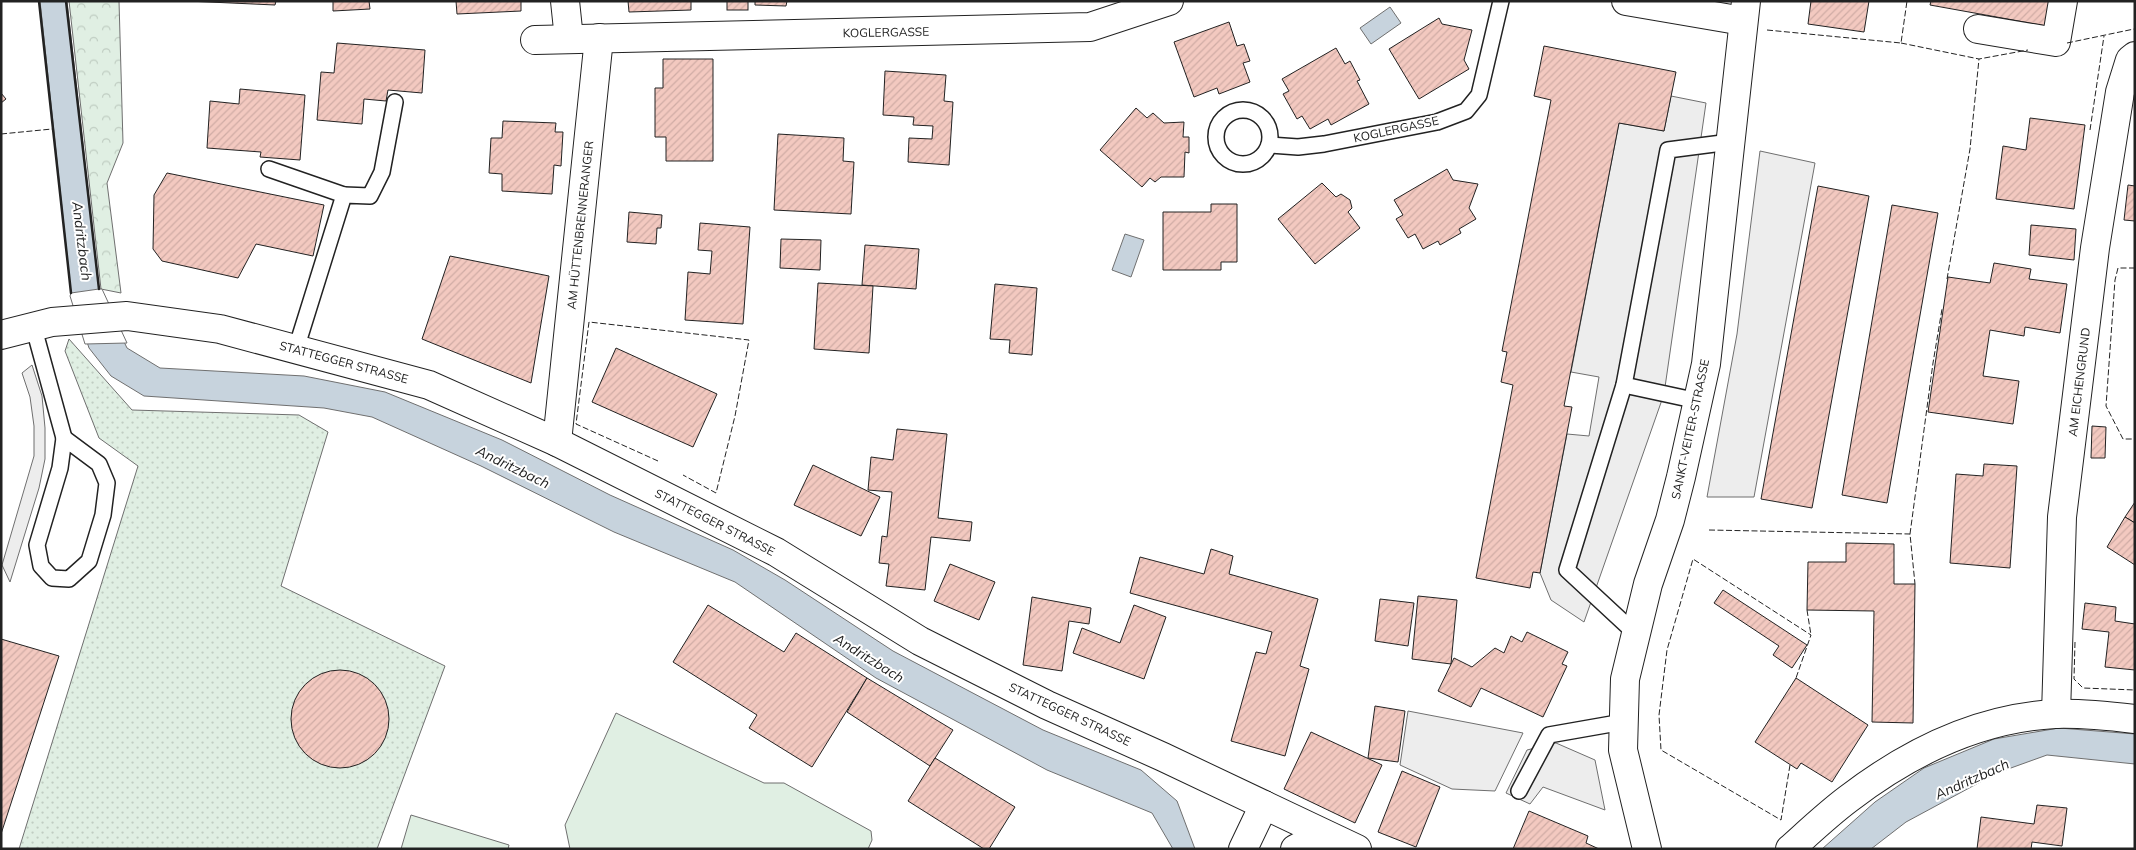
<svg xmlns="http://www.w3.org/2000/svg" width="2136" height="850" font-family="Mulish,sans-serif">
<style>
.grass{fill:url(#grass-dots);stroke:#6f6f6f}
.forest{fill:url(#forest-crowns);stroke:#6f6f6f}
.garden{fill:#e0efe3;stroke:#6f6f6f}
.parking{fill:#ededed;stroke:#6f6f6f}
.water{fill:#c7d3dd;stroke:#6f6f6f}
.pier{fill:#fff;stroke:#6f6f6f}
.building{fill:url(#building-hatch);stroke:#222}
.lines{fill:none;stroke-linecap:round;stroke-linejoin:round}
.service-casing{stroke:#222;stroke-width:18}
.minor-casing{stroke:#222;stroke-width:30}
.tertiary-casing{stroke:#222;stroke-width:30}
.secondary-casing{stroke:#222;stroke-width:30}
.service{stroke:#fff;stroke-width:15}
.minor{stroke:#fff;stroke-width:28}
.tertiary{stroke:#fff;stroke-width:28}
.secondary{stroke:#fff;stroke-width:28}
.fence{stroke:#222;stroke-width:1;stroke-dasharray:6 2.5;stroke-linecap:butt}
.wall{stroke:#222;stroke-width:2.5}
.labels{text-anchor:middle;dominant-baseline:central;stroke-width:4;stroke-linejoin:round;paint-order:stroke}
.street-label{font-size:12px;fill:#222;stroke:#fff}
.water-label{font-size:14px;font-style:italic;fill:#222;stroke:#fff}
</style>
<defs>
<pattern id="grass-dots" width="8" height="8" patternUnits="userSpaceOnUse" patternTransform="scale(1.25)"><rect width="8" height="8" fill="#e0efe3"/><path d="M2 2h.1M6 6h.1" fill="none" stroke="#c0cdc2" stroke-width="1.8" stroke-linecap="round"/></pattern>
<pattern id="forest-crowns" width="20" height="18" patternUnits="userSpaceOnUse" patternTransform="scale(1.25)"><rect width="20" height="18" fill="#e0efe3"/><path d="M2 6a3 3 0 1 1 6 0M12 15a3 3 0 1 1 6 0" fill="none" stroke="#c0cdc2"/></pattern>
<pattern id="building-hatch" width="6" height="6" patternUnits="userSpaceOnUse" patternTransform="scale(1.25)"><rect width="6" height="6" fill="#f3c9c0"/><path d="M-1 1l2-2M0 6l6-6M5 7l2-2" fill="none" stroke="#d0aca5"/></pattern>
</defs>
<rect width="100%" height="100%" fill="#fff"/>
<path class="grass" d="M69 339 132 410 299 415 328 432 281 586 445 666 377 849H19L138 466 99 438 65 351Z"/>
<path class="forest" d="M69 1H119L123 143 107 183 121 293 101 289Z"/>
<g class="garden">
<path d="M616 713 764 783H784L871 831 872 840 868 849H570L565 825Z"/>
<path d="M411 815 509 845 508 849H401Z"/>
</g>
<g class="parking">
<path d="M1671 96 1706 103 1664 394 1584 622 1551 600 1540 573 1567 434 1589 436 1599 377 1571 372 1619 123 1664 131Z"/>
<path d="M1760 151 1815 163 1754 497H1707L1737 334Z"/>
<path d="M32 365 42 396 45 428V459L39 488 10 582 2 565 34 456V426L30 397 22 373Z"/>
<path d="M1408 711 1523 733 1495 791 1452 789 1400 765Z"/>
<path d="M1556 743 1595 760 1605 810 1543 787 1530 804 1506 793 1527 750Z"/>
</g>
<g class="water">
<path d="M40 1H67L99 289 127 348 160 368 304 376 385 392 502 440 610 495 733 550 785 580 893 651 1043 730 1141 770 1177 801 1195 849H1173L1152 813 1047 770 876 678 735 582 614 532 481 466 372 417 324 408 144 396 111 376 89 348 71 293Z"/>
<path d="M1390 7 1401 23 1371 44 1360 28Z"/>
<path d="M1125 234 1144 240 1131 277 1112 270Z"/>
<path d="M2059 728 2135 734V764L2047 755 1997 773 1906 822 1871 849H1822L1875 802 1924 768 1994 739Z"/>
</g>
<path class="pier" d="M99 289H102L127 343 85 344 70 296 71 293Z"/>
<g class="building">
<path d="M187 1H276L275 5Z"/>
<path d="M333 1H369L370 9 333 11Z"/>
<path d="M456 1H521V11L457 14Z"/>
<path d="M628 1H691V10L629 12Z"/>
<rect x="727" y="1" width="21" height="9"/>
<path d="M755 1H787L786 6 755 5Z"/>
<path d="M1811 1H1869L1864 32 1808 24Z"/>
<path d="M1931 1H2056L2052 27 1930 5Z"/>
<path d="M1439 18 1442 24 1472 30 1464 60 1469 69 1419 99 1389 49Z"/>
<path d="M1229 22 1237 46 1244 44 1250 61 1243 63 1250 82 1219 94 1217 88 1194 97 1174 42Z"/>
<path d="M337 43 425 50 422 93 388 90 386 101 364 99 362 124 317 120 321 72 334 73Z"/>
<path d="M1544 46 1676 72 1664 131 1619 123 1564 406 1572 407 1540 573 1533 572 1530 588 1476 578 1513 385 1501 382 1507 352 1502 351 1551 100 1534 96Z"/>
<path d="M1336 48 1345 64 1350 61 1360 80 1357 81 1369 104 1331 125 1328 119 1310 129 1302 116 1297 119 1283 94 1289 91 1282 79Z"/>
<path d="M663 59H713V161H666V137H655V88H663Z"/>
<path d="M885 71 946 75 944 101 953 102 949 165 908 162 909 138 932 139 933 126 913 125 914 117 883 115Z"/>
<path d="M240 89 305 95 300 160 260 157 261 152 207 148 210 101 239 104Z"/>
<path d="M1 93 6 99 1 103Z"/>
<path d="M1136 108 1147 118 1153 113 1164 123 1184 122 1183 137H1189V153L1185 152 1184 177H1161L1155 182 1150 178 1142 187 1100 150Z"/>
<path d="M2030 118 2085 125 2074 209 1996 199 2003 146 2026 150Z"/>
<path d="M503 121 556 123 555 132H563L561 166 554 165 552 194 502 191V174L489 173 491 138H502Z"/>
<path d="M778 134 844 138 843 161 854 162 851 214 774 210Z"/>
<path d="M1447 169 1453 180 1478 184 1469 208 1476 219 1459 229 1461 233 1440 245 1438 241 1423 249 1415 234 1408 238 1396 219 1403 215 1394 200Z"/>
<path d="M167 173 324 205 313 256 256 244 238 278 162 261 153 249 154 195Z"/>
<path d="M1322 183 1336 197 1341 194 1350 200 1352 208 1348 212 1360 228 1315 264 1278 219Z"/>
<path d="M2128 185 2135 186V221L2124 220Z"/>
<path d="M1818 186 1869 196 1812 508 1761 499Z"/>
<path d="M1211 204H1237V262H1221V270H1163V212H1211Z"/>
<path d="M1892 205 1938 213 1887 503 1842 495Z"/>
<path d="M629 212 662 215 661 228H657L656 244 627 242Z"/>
<path d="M700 223 750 227 743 324 685 320 688 272 710 274 712 251 698 250Z"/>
<path d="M2031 225 2076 229 2074 260 2029 255Z"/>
<path d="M781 239 821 240 820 270 780 268Z"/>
<path d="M865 245 919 249 916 289 862 285Z"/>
<path d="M450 256 549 276 531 383 422 339Z"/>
<path d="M1994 263 2031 269 2029 279 2067 284 2060 333 2025 327 2024 336 1990 330 1983 376 2019 381 2013 424 1928 412 1948 277 1990 283Z"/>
<path d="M818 283 873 286 869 353 814 349Z"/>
<path d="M995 284 1037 288 1032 355 1009 353 1010 340 990 339Z"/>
<path d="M616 348 717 394 693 447 592 402Z"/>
<path d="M2092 426 2106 427 2105 458H2091Z"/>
<path d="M897 429 947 434 938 518 972 522 970 541 931 537 925 590 886 586 889 564 879 563 882 536 887 537 892 492 868 490 871 457 893 460Z"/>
<path d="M1984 464 2017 466 2010 568 1950 563 1956 474 1983 476Z"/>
<path d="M813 465 880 497 861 536 794 505Z"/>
<path d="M2135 502V523L2125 517Z"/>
<path d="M2125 517 2135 523V565L2107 547Z"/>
<path d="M1846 543 1894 544V584H1915L1913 723 1872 722 1874 611 1807 610 1808 562H1846Z"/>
<path d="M1211 549 1233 556 1229 574 1318 599 1300 666 1309 669 1285 756 1231 741 1256 652 1266 654 1272 632 1130 593 1140 557 1204 574Z"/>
<path d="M950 564 995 582 979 620 934 601Z"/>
<path d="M1723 590 1807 645 1792 668 1773 655 1779 646 1714 603Z"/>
<path d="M1418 596 1457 600 1451 664 1412 659Z"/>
<path d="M1032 597 1091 608 1089 624 1069 621 1062 671 1023 665Z"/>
<path d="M1380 599 1414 603 1408 646 1375 641Z"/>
<path d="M2085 603 2116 607 2115 621 2135 624V670L2105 667 2109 632 2082 629Z"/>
<path d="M708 605 784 652 796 633 867 678 812 767 749 728 757 715 673 662Z"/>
<path d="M1134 605 1166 617 1144 679 1073 653 1082 628 1120 643Z"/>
<path d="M1527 632 1568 652 1562 664 1567 666 1543 717 1481 688 1471 707 1438 691 1454 658 1472 667 1495 648 1504 653 1511 636 1522 642Z"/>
<path d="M1 639 59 656 1 834Z"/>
<circle cx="340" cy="719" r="49"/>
<path d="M867 678 953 730 930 766 847 712Z"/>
<path d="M1796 678 1868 725 1832 782 1801 763 1797 769 1755 742Z"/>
<path d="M1375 706 1405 711 1398 762 1368 758Z"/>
<path d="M1311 732 1382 765 1355 823 1284 789Z"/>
<path d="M935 758 1015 807 989 849H984L908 801Z"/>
<path d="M1402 771 1440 787 1416 847 1378 832Z"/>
<path d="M2037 805 2067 808 2062 846 2032 842 2031 849H1977L1981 817 2034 824Z"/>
<path d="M1529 811 1588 836 1586 843 1599 849H1513Z"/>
</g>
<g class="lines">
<defs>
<g id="service">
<circle cx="1243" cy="137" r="27"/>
<path d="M1269 145 1298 147 1324 144 1437 122 1466 111 1479 95 1501 1"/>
<path d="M269 169 344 195"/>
<path d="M33 325 64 438"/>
<path d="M296 349 344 195 370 196 382 172 395 102"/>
<path d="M1624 385 1698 401"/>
<path d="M64 438 99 464 107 483 103 515 89 561 69 579 52 578 41 566 37 545 60 468Z"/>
<path d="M1636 634 1567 570 1624 385 1668 150 1730 142"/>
<path d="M1519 791 1549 735 1623 722"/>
</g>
<g id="minor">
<path d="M565 1 569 39"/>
<path d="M1626 1 1743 21"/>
<path d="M1978 29 2056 42 2063 1"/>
<path d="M535 40 1090 27 1169 1"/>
<path d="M557 442 599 38"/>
<path d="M2056 714 2062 517 2095 248 2120 92 2130 60 2135 56"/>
<path d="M1243 849 1264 805"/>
<path d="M1295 849 1323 834"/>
</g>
<path id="tertiary" d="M1 335 52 322 127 316 220 329 429 385 557 442 776 552 920 641 1047 705 1163 757 1357 849"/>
<g id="secondary">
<path d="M1647 849 1623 750 1625 679 1648 584 1670 520 1681 477 1706 364 1746 1"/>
<path d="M1790 849C1809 832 1828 814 1848 799 1908 753 1979 718 2055 714 2081 713 2109 716 2135 719"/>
</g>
</defs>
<use href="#service" class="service-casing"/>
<use href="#minor" class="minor-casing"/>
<use href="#tertiary" class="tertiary-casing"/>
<use href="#secondary" class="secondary-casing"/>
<use href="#service" class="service"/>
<use href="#minor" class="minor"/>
<use href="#tertiary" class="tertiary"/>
<use href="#secondary" class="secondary"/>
<g class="fence">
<path d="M1767 30 1901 43 1907 1"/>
<path d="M1901 43 1979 59 2028 50"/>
<path d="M2067 43 2134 29"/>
<path d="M2090 130 2104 36"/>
<path d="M1 134 52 129"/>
<path d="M2135 268H2118L2115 280 2106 406 2123 439H2135"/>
<path d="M1947 279 1970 149 1979 59"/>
<path d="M658 461 576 424 589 322 749 340 735 416 716 493 683 475"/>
<path d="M1709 530 1910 534 1915 584"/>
<path d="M1910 534 1933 363 1942 309"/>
<path d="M1807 610 1811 635"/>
<path d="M2075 642 2074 679 2083 688 2135 690"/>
<path d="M1790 765 1781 820 1661 750 1659 715 1667 650 1693 559 1811 635 1796 678"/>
</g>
<g class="wall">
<path d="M39 1 71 293"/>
<path d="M66 1 99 289"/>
</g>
</g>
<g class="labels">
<g class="street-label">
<text transform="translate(886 32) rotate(-1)">KOGLERGASSE</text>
<text transform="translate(1396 129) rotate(-12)">KOGLERGASSE</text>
<text transform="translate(580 225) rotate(-84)">AM HÜTTENBRENNERANGER</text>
<text transform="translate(344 362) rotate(15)">STATTEGGER STRASSE</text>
<text transform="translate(2079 382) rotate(-83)">AM EICHENGRUND</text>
<text transform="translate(1690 429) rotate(-78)">SANKT-VEITER-STRASSE</text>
<text transform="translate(715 522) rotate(27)">STATTEGGER STRASSE</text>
<text transform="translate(1070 714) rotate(25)">STATTEGGER STRASSE</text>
</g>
<g class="water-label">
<text transform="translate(82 241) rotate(83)">Andritzbach</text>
<text transform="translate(513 467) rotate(26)">Andritzbach</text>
<text transform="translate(869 658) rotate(32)">Andritzbach</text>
<text transform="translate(1972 779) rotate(-24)">Andritzbach</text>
</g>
</g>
<rect width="2136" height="850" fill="none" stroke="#222222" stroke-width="5"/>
</svg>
